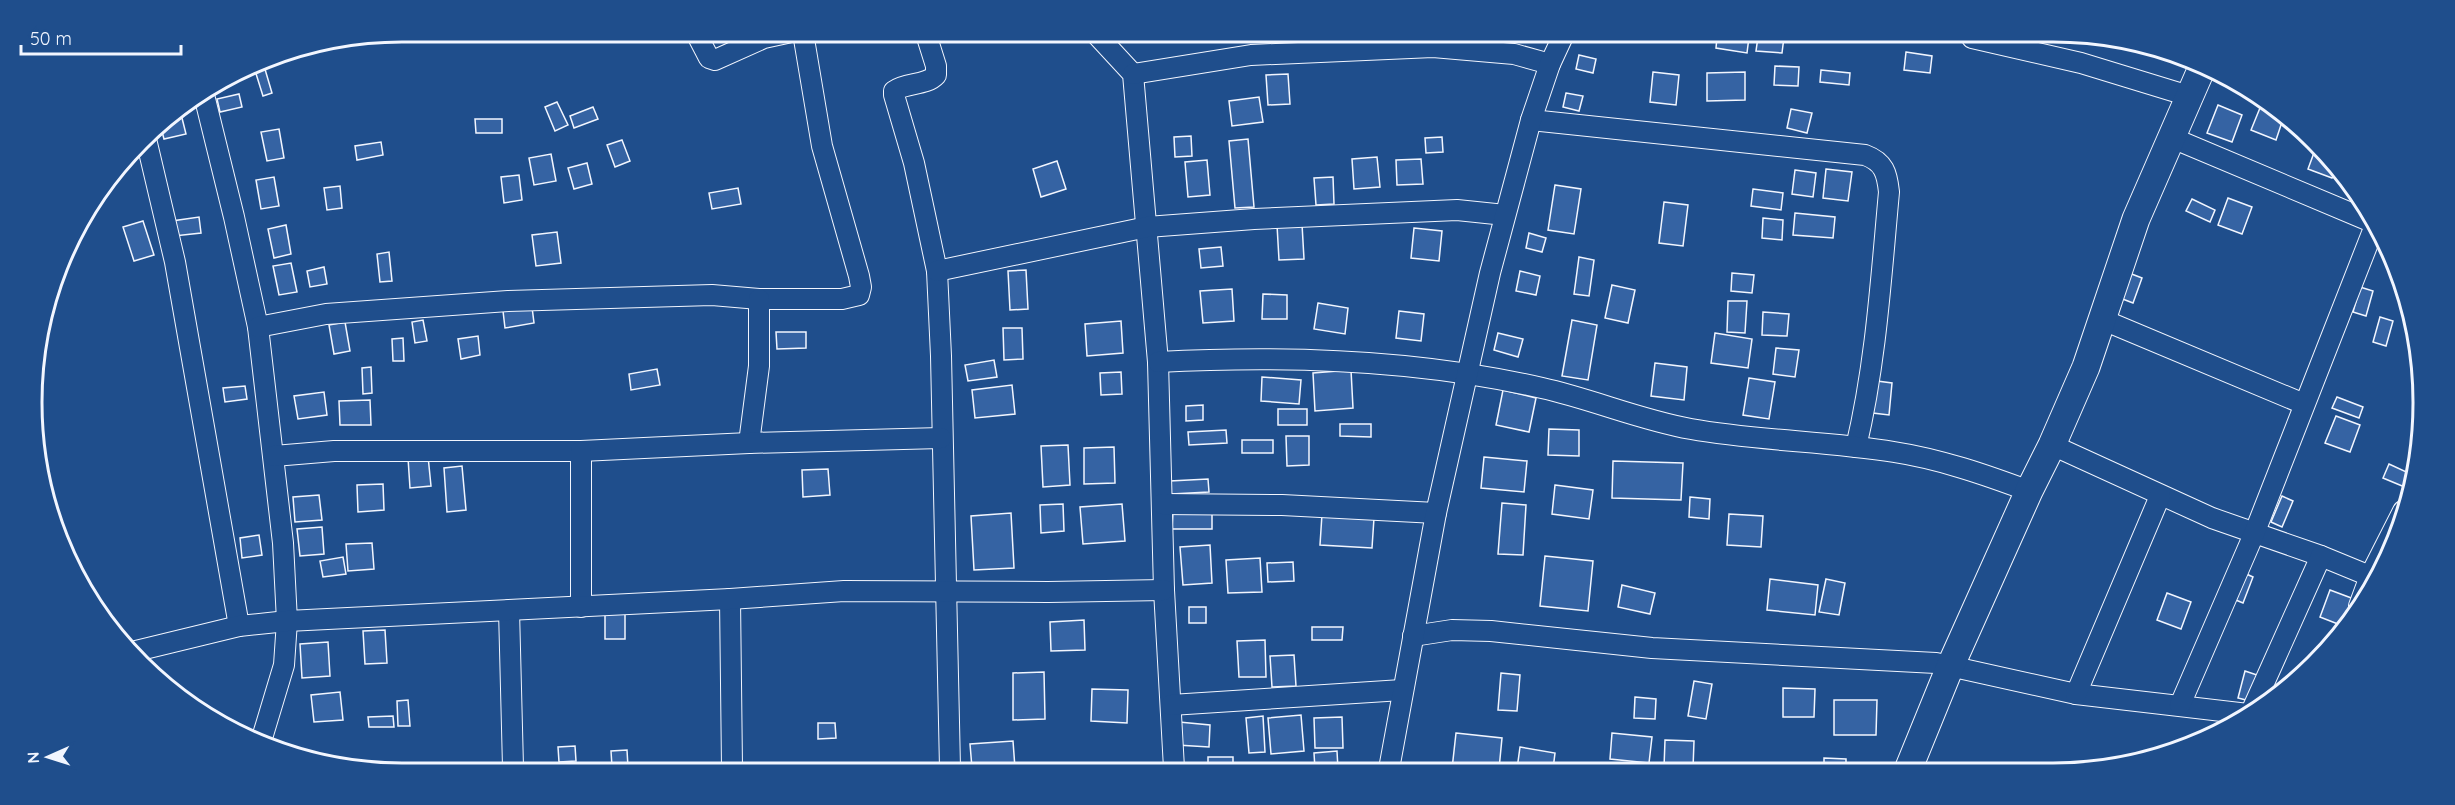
<svg xmlns="http://www.w3.org/2000/svg" width="2455" height="805" font-family="Quicksand,sans-serif">
<style>
.building{fill:#3563a3;stroke:#f2f6ff;stroke-width:1.5}
.lines{fill:none;stroke-linecap:round;stroke-linejoin:round}
.street-casing{stroke:#f2f6ff;stroke-width:22}
.secondary-casing{stroke:#f2f6ff;stroke-width:29}
.street{stroke:#1f4e8c;stroke-width:20}
.secondary{stroke:#1f4e8c;stroke-width:27}
.rim{fill:none;stroke:#f2f6ff;stroke-width:3}
</style>
<rect width="100%" height="100%" fill="#1f4e8c"/>
<g class="building">
<path d="M1717 37H1749L1747 53 1716 48Z"/>
<path d="M1758 37H1784L1782 53 1756 51Z"/>
<path d="M1906 52 1932 56 1930 73 1904 70Z"/>
<path d="M1579 55 1596 59 1593 73 1576 69Z"/>
<path d="M262 59 272 93 263 96 253 64Z"/>
<path d="M1775 66 1799 67 1798 86 1774 85Z"/>
<path d="M1821 70 1850 73 1849 85 1820 82Z"/>
<path d="M1653 72 1679 75 1676 105 1650 102Z"/>
<path d="M1745 72V100L1707 101V73Z"/>
<path d="M1288 74 1290 104 1268 105 1266 75Z"/>
<path d="M1566 93 1583 96 1579 111 1563 107Z"/>
<path d="M239 94 242 107 220 112 217 99Z"/>
<path d="M1259 97 1263 122 1232 126 1229 101Z"/>
<path d="M557 102 568 125 555 131 545 107Z"/>
<path d="M2262 103 2271 107 2283 119 2276 140 2251 130Z"/>
<path d="M2218 105 2242 115 2232 142 2207 133Z"/>
<path d="M593 107 598 119 574 128 570 116Z"/>
<path d="M1791 109 1812 113 1807 133 1787 128Z"/>
<path d="M182 118 186 134 164 139 160 124Z"/>
<path d="M475 119H502V133H476Z"/>
<path d="M279 129 284 158 267 161 261 132Z"/>
<path d="M1191 136 1192 156 1175 157 1174 137Z"/>
<path d="M1442 137 1443 152 1426 153 1425 138Z"/>
<path d="M1248 139 1254 207 1235 208 1229 141Z"/>
<path d="M622 140 630 161 615 167 607 145Z"/>
<path d="M381 142 383 155 357 160 355 146Z"/>
<path d="M2315 150 2335 171 2332 178 2308 169Z"/>
<path d="M551 154 556 181 534 185 529 158Z"/>
<path d="M1377 157 1380 187 1354 189 1352 159Z"/>
<path d="M1421 159 1423 184 1397 185 1396 160Z"/>
<path d="M1207 160 1210 195 1188 197 1185 162Z"/>
<path d="M1057 161 1066 189 1041 197 1033 169Z"/>
<path d="M587 163 592 184 574 189 568 168Z"/>
<path d="M1826 169 1852 172 1848 201 1823 198Z"/>
<path d="M1795 170 1816 173 1813 197 1792 194Z"/>
<path d="M519 175 522 200 504 203 501 177Z"/>
<path d="M274 177 279 206 261 209 256 180Z"/>
<path d="M1333 177 1334 204 1316 205 1314 178Z"/>
<path d="M1555 185 1581 189 1574 234 1548 230Z"/>
<path d="M340 186 342 208 327 210 324 188Z"/>
<path d="M738 188 741 204 712 209 709 193Z"/>
<path d="M1753 189 1783 193 1781 210 1751 206Z"/>
<path d="M2228 198 2252 207 2242 234 2218 225Z"/>
<path d="M2192 199 2215 210 2210 222 2186 211Z"/>
<path d="M1664 202 1688 205 1683 246 1659 243Z"/>
<path d="M1795 213 1835 217 1833 238 1793 235Z"/>
<path d="M199 217 201 233 174 236 172 221Z"/>
<path d="M1763 218 1783 220 1782 240 1762 238Z"/>
<path d="M143 221 154 255 134 261 123 227Z"/>
<path d="M1302 224 1304 259 1279 260 1277 225Z"/>
<path d="M286 225 291 254 274 258 268 229Z"/>
<path d="M1414 228 1442 231 1439 261 1411 258Z"/>
<path d="M557 232 561 263 536 266 532 235Z"/>
<path d="M1529 233 1546 238 1542 252 1526 248Z"/>
<path d="M1221 247 1223 266 1201 268 1199 249Z"/>
<path d="M389 252 392 281 380 282 377 254Z"/>
<path d="M1579 257 1594 260 1589 296 1574 294Z"/>
<path d="M291 263 297 292 279 295 273 266Z"/>
<path d="M324 267 327 284 310 287 307 271Z"/>
<path d="M1026 270 1028 309 1010 310 1008 271Z"/>
<path d="M1520 271 1540 276 1536 295 1516 291Z"/>
<path d="M1732 273 1754 275 1752 293 1731 291Z"/>
<path d="M2129 273 2142 278 2133 303 2120 298Z"/>
<path d="M1612 285 1635 290 1628 323 1605 318Z"/>
<path d="M2360 287 2373 291 2366 316 2353 312Z"/>
<path d="M1232 289 1234 321 1203 323 1200 291Z"/>
<path d="M1263 294 1287 295V319H1262Z"/>
<path d="M1728 301H1747L1745 333 1727 332Z"/>
<path d="M1318 303 1348 308 1345 334 1314 329Z"/>
<path d="M532 307 534 323 505 328 503 311Z"/>
<path d="M1399 311 1424 314 1421 341 1396 338Z"/>
<path d="M1763 312 1789 314 1787 336 1762 335Z"/>
<path d="M2380 317 2393 321 2386 346 2373 342Z"/>
<path d="M423 320 427 341 415 343 412 322Z"/>
<path d="M1572 320 1597 325 1588 380 1562 376Z"/>
<path d="M1121 321 1123 353 1087 356 1085 324Z"/>
<path d="M345 322 350 351 334 354 329 325Z"/>
<path d="M1003 328H1022L1023 359 1004 360Z"/>
<path d="M776 332H806V348L777 349Z"/>
<path d="M1498 333 1523 339 1518 357 1494 350Z"/>
<path d="M1715 333 1752 339 1748 368 1711 363Z"/>
<path d="M478 336 480 355 461 359 458 339Z"/>
<path d="M403 338 404 361H393L392 339Z"/>
<path d="M1776 348 1799 350 1795 377 1773 374Z"/>
<path d="M994 360 997 377 968 381 965 365Z"/>
<path d="M1655 363 1687 367 1684 400 1651 396Z"/>
<path d="M371 367 372 393 363 394 362 368Z"/>
<path d="M657 369 660 385 631 390 629 374Z"/>
<path d="M1351 370 1353 408 1315 411 1313 373Z"/>
<path d="M1121 372 1122 394 1101 395 1100 373Z"/>
<path d="M1262 377 1301 380 1299 404 1261 401Z"/>
<path d="M1749 378 1775 382 1769 419 1743 415Z"/>
<path d="M1877 381 1892 383 1889 415 1873 413Z"/>
<path d="M1012 385 1015 414 975 418 972 390Z"/>
<path d="M245 386 247 399 225 402 223 388Z"/>
<path d="M1503 390 1536 398 1529 432 1496 425Z"/>
<path d="M324 392 327 415 298 419 294 396Z"/>
<path d="M2337 397 2363 407 2359 418 2332 408Z"/>
<path d="M370 400 371 425H340L339 401Z"/>
<path d="M1203 405V420L1186 421V406Z"/>
<rect x="1278" y="409" width="29" height="16"/>
<path d="M2336 416 2360 425 2350 452 2325 443Z"/>
<path d="M1340 424H1371V437L1340 436Z"/>
<path d="M1549 429 1579 430V456L1548 455Z"/>
<path d="M1226 430 1227 443 1189 445 1188 432Z"/>
<path d="M1286 436H1309V465L1287 466Z"/>
<rect x="1242" y="440" width="31" height="13"/>
<path d="M1068 445 1070 485 1043 487 1041 446Z"/>
<path d="M1114 447 1115 483 1084 484V448Z"/>
<path d="M428 456 431 486 410 488 408 458Z"/>
<path d="M1484 457 1527 461 1524 492 1481 488Z"/>
<path d="M1613 461 1683 463 1681 500 1612 498Z"/>
<path d="M2389 464 2413 475 2407 488 2383 478Z"/>
<path d="M462 466 466 510 447 512 444 468Z"/>
<path d="M828 469 830 495 803 497 802 470Z"/>
<path d="M1208 479 1209 492 1171 494 1170 481Z"/>
<path d="M383 484 384 510 358 512 357 485Z"/>
<path d="M1555 485 1593 490 1589 519 1552 514Z"/>
<path d="M319 495 322 520 295 522 293 497Z"/>
<path d="M2282 496 2293 501 2282 527 2271 522Z"/>
<path d="M1690 497 1710 499 1709 519 1689 517Z"/>
<path d="M1502 503 1526 505 1523 555 1498 554Z"/>
<path d="M1063 504 1064 531 1041 533 1040 505Z"/>
<path d="M1122 504 1125 541 1083 544 1080 507Z"/>
<path d="M1173 512H1212V529H1172Z"/>
<path d="M1011 513 1014 568 974 570 971 516Z"/>
<path d="M1322 514 1374 518 1372 548 1320 545Z"/>
<path d="M1729 514 1763 516 1761 547 1727 545Z"/>
<path d="M322 527 324 554 300 556 297 529Z"/>
<path d="M259 535 262 555 242 558 240 538Z"/>
<path d="M372 543 374 569 348 571 346 544Z"/>
<path d="M1210 545 1212 583 1183 585 1180 547Z"/>
<path d="M1545 556 1593 561 1588 611 1540 606Z"/>
<path d="M343 557 346 574 323 577 320 561Z"/>
<path d="M1260 558 1262 592 1228 593 1226 560Z"/>
<path d="M1293 562 1294 581 1268 582 1267 563Z"/>
<path d="M2242 572 2253 577 2243 603 2231 598Z"/>
<path d="M1770 579 1818 585 1815 615 1767 610Z"/>
<path d="M1826 579 1845 583 1839 615 1819 612Z"/>
<path d="M1622 585 1655 593 1650 614 1618 607Z"/>
<path d="M2330 590 2354 599 2343 626 2320 617Z"/>
<path d="M2167 593 2191 602 2181 629 2157 620Z"/>
<rect x="1189" y="607" width="17" height="16"/>
<rect x="605" y="613" width="20" height="26"/>
<path d="M1084 620 1085 650 1051 651 1050 622Z"/>
<path d="M1312 627H1343L1342 640H1312Z"/>
<path d="M385 630 387 663 365 664 363 631Z"/>
<path d="M1265 640 1266 677H1239L1237 641Z"/>
<path d="M328 642 330 676 302 678 300 644Z"/>
<path d="M1294 655 1296 686 1272 687 1270 656Z"/>
<path d="M2245 671 2257 675 2250 701 2238 698Z"/>
<path d="M1044 672 1045 719 1013 720V673Z"/>
<path d="M1501 673 1520 675 1517 711 1498 710Z"/>
<path d="M1694 681 1712 684 1706 719 1688 716Z"/>
<path d="M1783 688 1815 689 1814 717H1783Z"/>
<path d="M1092 689 1128 690 1127 723 1091 721Z"/>
<path d="M340 692 343 720 314 722 311 695Z"/>
<path d="M1635 697 1656 699 1655 719 1634 718Z"/>
<path d="M408 700 410 726H398L397 701Z"/>
<path d="M1834 700H1877L1876 735H1834Z"/>
<path d="M1301 715 1304 751 1271 754 1268 718Z"/>
<path d="M393 716 394 727H369L368 717Z"/>
<path d="M1263 716 1265 752 1249 753 1246 718Z"/>
<path d="M1342 717 1343 748H1315L1314 718Z"/>
<path d="M1179 722 1210 725 1209 747 1177 745Z"/>
<path d="M818 723H835L836 738 818 739Z"/>
<path d="M1456 733 1502 738 1499 769H1452Z"/>
<path d="M1612 733 1652 737 1649 763 1610 759Z"/>
<path d="M1665 740 1694 741 1693 769 1664 768Z"/>
<path d="M1013 741 1015 768H972L970 744Z"/>
<path d="M575 746 576 761 559 762 558 747Z"/>
<path d="M1520 747 1555 753 1553 769H1517Z"/>
<path d="M627 750 628 767H612L611 751Z"/>
<path d="M1337 751 1338 769H1315L1314 753Z"/>
<rect x="1208" y="757" width="25" height="11"/>
<path d="M1824 758 1846 759V770H1824Z"/>
</g>
<g class="lines">
<defs>
<g id="street">
<path d="M696 33 709 58 715 60 764 38 787 33"/>
<path d="M926 34 936 66V75C926 86 906 82 894 91V95L914 163 937 271 941 356 950 768"/>
<path d="M1096 34 1133 74 1158 362 1164 590 1174 768"/>
<path d="M1972 38 2081 63 2189 96"/>
<path d="M1133 74 1251 55 1433 47 1514 54 1550 64"/>
<path d="M204 95 234 217 258 327 283 543 287 621 284 665 262 738"/>
<path d="M1531 120 1865 155C1884 162 1887 173 1889 192 1881 278 1876 363 1856 447"/>
<path d="M2170 137 2372 222"/>
<path d="M146 139 175 262 239 626"/>
<path d="M937 271 1147 227 1254 219 1457 210 1505 215"/>
<path d="M2101 319 2304 404"/>
<path d="M258 327 326 314 508 301 712 295 759 299H842L859 295 861 287 859 276 822 146 803 33"/>
<path d="M1158 362C1286 355 1416 359 1542 388 1592 399 1640 420 1691 429 1758 441 1827 441 1894 452 1940 459 1986 475 2029 491"/>
<path d="M749 443 759 366V299"/>
<path d="M2052 445 2212 518 2321 556 2377 579"/>
<path d="M274 456 334 451H581L749 443 941 438"/>
<path d="M1162 504 1282 505 1436 513"/>
<path d="M730 599 732 767"/>
<path d="M2359 606 2370 576 2403 511"/>
<path d="M581 607V451"/>
<path d="M509 610 513 767"/>
<path d="M1413 636 1452 630 1491 631 1652 648 1936 663 2076 694 2248 714"/>
<path d="M136 651 239 626 287 621 730 599 844 591 1048 592 1164 590"/>
<path d="M2076 694 2160 496"/>
<path d="M1171 705 1402 690"/>
<path d="M2180 705 2254 534 2374 228"/>
<path d="M2251 712 2321 556"/>
<path d="M1389 769 1436 513 1490 273 1531 120 1550 64 1563 36"/>
</g>
<path id="secondary" d="M1908 770 1950 667 2029 491 2052 445 2086 367 2136 219 2201 70"/>
</defs>
<use href="#street" class="street-casing"/>
<use href="#secondary" class="secondary-casing"/>
<use href="#street" class="street"/>
<use href="#secondary" class="secondary"/>
</g>
<path d="M0 0H2455V805H0ZM402 42H2053A360 360 0 0 1 2413 402V403A360 360 0 0 1 2053 763H402A360 360 0 0 1 42 403V402A360 360 0 0 1 402 42Z" fill="#1f4e8c" fill-rule="evenodd"/>
<path class="rim" d="M402 42H2053A360 360 0 0 1 2413 402V403A360 360 0 0 1 2053 763H402A360 360 0 0 1 42 403V402A360 360 0 0 1 402 42Z"/>
<g transform="translate(48 757) rotate(267)" stroke="#1f4e8c" stroke-width="4.5" paint-order="stroke">
<path d="M0-4.5L10 22L0 15L-10 22Z" fill="#f2f6ff"/>
<text y="-9" font-size="16" font-weight="bold" text-anchor="middle" fill="#f2f6ff">N</text>
</g>
<path d="M21 45v9h160v-9" fill="none" stroke="#f2f6ff" stroke-width="3"/>
<text x="30" y="45" font-size="18" fill="#f2f6ff" stroke="#1f4e8c" stroke-width="4.5" paint-order="stroke">50 m</text>
</svg>
